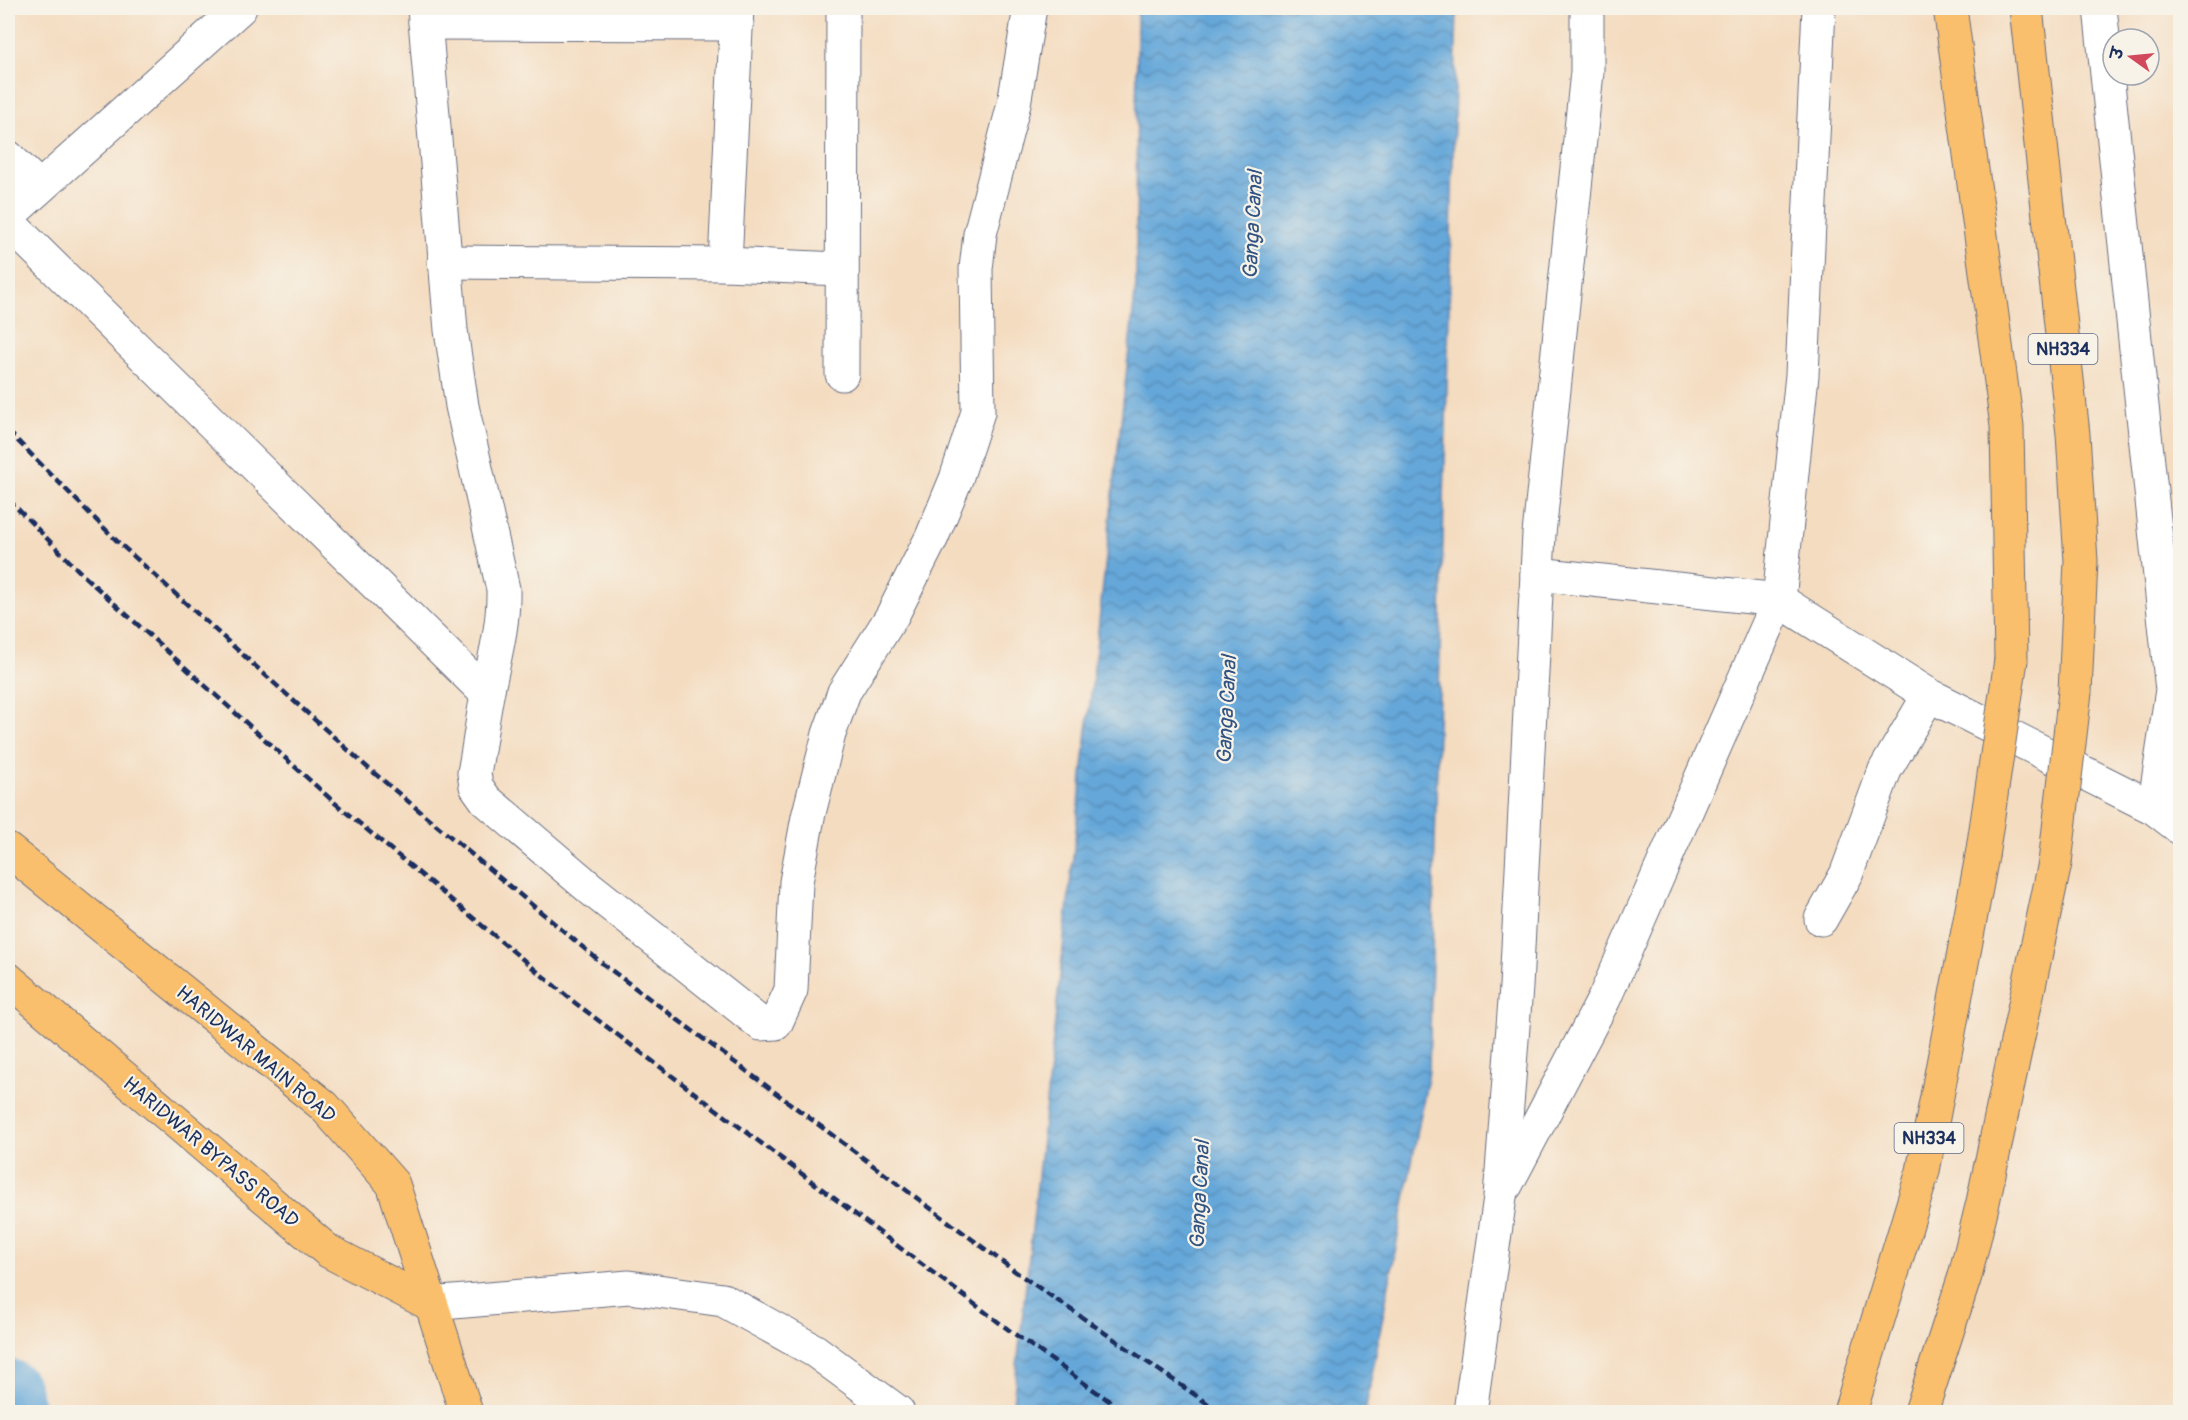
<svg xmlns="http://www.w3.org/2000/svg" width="2188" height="1420" font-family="Pangolin,'Playpen Sans Deva',sans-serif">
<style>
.water{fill:url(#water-waves);stroke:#406b9c;stroke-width:1.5}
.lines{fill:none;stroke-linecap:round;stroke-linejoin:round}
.river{stroke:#65a7d9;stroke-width:64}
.minor-casing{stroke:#676c80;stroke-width:35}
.major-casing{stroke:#676c80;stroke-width:35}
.highway-casing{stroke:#676c80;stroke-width:35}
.minor{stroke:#fff;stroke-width:33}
.major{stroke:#f9bf6d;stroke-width:33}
.highway{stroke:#f9bf6d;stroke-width:33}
.rail{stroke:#1b2f5e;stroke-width:4.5;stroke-dasharray:9 4.5;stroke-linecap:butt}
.highway-bridge-casing{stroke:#676c80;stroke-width:35;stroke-linecap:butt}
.highway-bridge{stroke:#f9bf6d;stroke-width:33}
.labels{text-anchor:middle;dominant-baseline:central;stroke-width:4.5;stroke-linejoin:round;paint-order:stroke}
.shield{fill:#f7f3e8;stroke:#5d6a87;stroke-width:1.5}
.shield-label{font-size:18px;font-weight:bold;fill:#1b2f5e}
.street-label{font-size:20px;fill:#1b2f5e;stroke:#f7f3e8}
.water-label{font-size:21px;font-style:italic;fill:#315383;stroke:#f7f3e8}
</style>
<defs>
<pattern id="water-waves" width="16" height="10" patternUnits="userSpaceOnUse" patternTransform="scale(1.5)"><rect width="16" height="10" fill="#65a7d9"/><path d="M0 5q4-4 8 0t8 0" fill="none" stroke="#5288b3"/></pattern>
</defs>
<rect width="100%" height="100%" fill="#f7f3e8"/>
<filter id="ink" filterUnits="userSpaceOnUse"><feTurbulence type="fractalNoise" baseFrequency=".0167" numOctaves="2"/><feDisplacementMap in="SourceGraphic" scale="12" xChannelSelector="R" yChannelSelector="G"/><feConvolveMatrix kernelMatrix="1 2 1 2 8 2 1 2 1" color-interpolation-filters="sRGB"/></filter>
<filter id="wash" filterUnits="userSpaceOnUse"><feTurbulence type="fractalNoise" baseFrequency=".008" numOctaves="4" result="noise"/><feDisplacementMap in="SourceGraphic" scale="24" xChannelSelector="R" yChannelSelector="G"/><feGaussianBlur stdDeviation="1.35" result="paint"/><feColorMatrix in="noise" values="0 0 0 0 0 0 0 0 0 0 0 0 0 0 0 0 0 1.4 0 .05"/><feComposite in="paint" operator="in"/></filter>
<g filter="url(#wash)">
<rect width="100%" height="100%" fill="#f4dcc0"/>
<path class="water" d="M1137 8H1457L1429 1071 1365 1412H1012L1136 285Z"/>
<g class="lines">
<path class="river" d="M8 1391 14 1412"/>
</g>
</g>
<g filter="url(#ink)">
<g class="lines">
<defs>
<g id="minor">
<path d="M424 8 451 330 462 406 503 589C504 626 494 659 487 695 482 721 479 747 474 773L476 786 486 800 591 889 761 1024 776 1023 791 990 796 882 808 817 829 734 844 692 892 616 932 537 956 479 978 412 976 269 980 234 1014 104 1030 8"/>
<path d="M2100 8 2172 690 2154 808"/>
<path d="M425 23 737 24"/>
<path d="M8 157 39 187"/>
<path d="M8 216 240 8"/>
<path d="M8 222 487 694"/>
<path d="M444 262 725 264 840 269"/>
<path d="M725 264 737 8"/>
<path d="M842 374 843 8"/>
<path d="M1537 574 1779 600 1929 695 2154 808 2180 828"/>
<path d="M1821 919 1846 875 1885 770 1929 695"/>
<path d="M1506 1185 1604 999 1779 600 1802 375 1819 8"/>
<path d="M430 1304 629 1287 723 1300 815 1351 898 1412"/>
<path d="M1470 1412 1500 1197 1516 987 1539 534 1587 72V8"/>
</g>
<g id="major">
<path d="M8 850 324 1106 393 1184 466 1412"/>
<path d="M8 979 328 1251 430 1304"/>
</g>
<g id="highway">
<path d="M1950 8 2007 426 2011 660"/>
<path d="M2026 8 2073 434 2081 561 2075 692"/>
<path d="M1850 1412 1923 1171 1982 856"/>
<path d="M1921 1412 1965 1276 1983 1202 2055 863"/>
</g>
</defs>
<use href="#minor" class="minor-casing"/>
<use href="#major" class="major-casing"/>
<use href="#highway" class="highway-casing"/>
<use href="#minor" class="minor"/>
<use href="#major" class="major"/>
<use href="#highway" class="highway"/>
<g class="rail">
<path d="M8 431 118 542 367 767 603 964 1016 1272 1220 1412"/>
<path d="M8 499 85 577 335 803 574 1002 1009 1330 1125 1412"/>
</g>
<defs>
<g id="highway-bridge">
<path d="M1982 856 2011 660"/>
<path d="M2055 863 2075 692"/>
</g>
</defs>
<use href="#highway-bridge" class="highway-bridge-casing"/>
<use href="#highway-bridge" class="highway-bridge"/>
</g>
</g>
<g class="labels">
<g class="shield">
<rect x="2028.5" y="334" width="69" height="30" rx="4.5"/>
<rect x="1894.5" y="1123" width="69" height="30" rx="4.5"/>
</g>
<g class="shield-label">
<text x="2063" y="349">NH334</text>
<text x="1929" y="1138">NH334</text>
</g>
<g class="street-label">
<text transform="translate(256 1054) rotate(40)">HARIDWAR MAIN ROAD</text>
<text transform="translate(211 1152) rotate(40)">HARIDWAR BYPASS ROAD</text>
</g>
<g class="water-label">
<text transform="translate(1253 225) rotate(-87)">Ganga Canal</text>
<text transform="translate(1227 710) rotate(-87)">Ganga Canal</text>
<text transform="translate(1200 1195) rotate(-87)">Ganga Canal</text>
</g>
</g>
<rect width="2188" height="1420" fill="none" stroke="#f7f3e8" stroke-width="30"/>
<g transform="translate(2131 57) rotate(285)"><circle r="28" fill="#f7f3e8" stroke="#9fa5b1" stroke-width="1.5"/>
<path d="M0-4.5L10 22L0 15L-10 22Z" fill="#d1495b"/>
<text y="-9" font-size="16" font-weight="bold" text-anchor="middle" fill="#1b2f5e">उ</text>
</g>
</svg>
